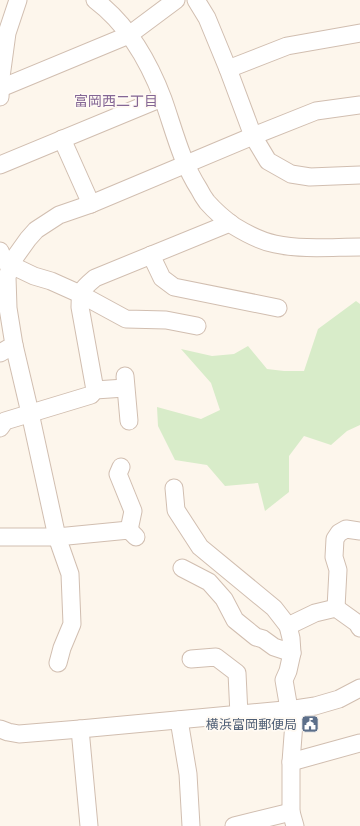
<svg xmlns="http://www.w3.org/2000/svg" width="360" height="826" font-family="Rubik,'Noto Sans JP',sans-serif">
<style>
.green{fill:#d8ecc9}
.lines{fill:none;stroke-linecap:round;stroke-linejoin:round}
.minor-casing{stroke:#d1beb0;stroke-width:19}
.minor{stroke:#fff;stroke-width:17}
.labels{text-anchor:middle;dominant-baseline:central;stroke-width:3.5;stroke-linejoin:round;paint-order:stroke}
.service-label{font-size:13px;fill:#4e5e75;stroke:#fffaf3;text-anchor:end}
.neighbourhood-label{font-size:14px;fill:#846695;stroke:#fffaf3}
</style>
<rect width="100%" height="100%" fill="#fdf6ec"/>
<path class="green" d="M356 301 360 304V425L347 431 331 445 304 436 289 456V492L265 511 258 483 225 486 207 465 175 460 158 426 157 407 201 419 220 410 211 383 181 349 212 356 234 354 248 346 267 369 284 371H304L318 329Z"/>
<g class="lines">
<defs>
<g id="minor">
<path d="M95 0C127 24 149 62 163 99 174 130 181 161 199 189 201 193 204 198 207 202 215 211 224 219 234 226 247 234 260 241 275 244 303 250 332 247 360 247"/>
<path d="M196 0 207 18 228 69 253 136 268 161 291 174 310 177 360 175"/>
<path d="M228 69 287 46 360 33"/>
<path d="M1 88 129 35 176 0"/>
<path d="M0 97 1 77 7 33 18 0"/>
<path d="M62 139 91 204"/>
<path d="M0 165 162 98"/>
<path d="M0 251 4 261 11 265 34 276 51 281 80 294 126 319 166 320 197 326"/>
<path d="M151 255 162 278 174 287 278 308"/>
<path d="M14 345 30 413 57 537 70 574 72 624 62 648 58 663"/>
<path d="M0 353 14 345 8 308 7 277 11 265 13 260 28 239 36 230 59 215 91 204 253 136 316 111 360 105"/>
<path d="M125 376 129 421"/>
<path d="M95 390 125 388"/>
<path d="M0 428 5 421 91 395 95 390 80 307C80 290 82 289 95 278L230 223"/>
<path d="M121 467 118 474 133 511 129 530"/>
<path d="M174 488 176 510 200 547 274 608 288 626 291 638 292 653 288 671 284 680 289 709"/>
<path d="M0 537H57L129 530 136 537"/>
<path d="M182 568 209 582 224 599 235 620 256 637 263 639 274 647 292 653"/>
<path d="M336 608 338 570 334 557 335 539 339 533 346 529 360 531"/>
<path d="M288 626 315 613 336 608 357 623 360 628"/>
<path d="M191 659 216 657 237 673 239 715"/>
<path d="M179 720 188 774 191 826"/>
<path d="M0 729 8 732 19 734 80 729 295 709 315 706 339 699 360 688"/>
<path d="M80 729 89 826"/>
<path d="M291 762 360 743"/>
<path d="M234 826 291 812"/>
<path d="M295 826 291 812V762L295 709"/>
</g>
</defs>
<use href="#minor" class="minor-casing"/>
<use href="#minor" class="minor"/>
</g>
<defs>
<symbol id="civic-square" viewBox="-11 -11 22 22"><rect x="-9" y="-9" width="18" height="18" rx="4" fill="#5c6f8a" stroke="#fffaf3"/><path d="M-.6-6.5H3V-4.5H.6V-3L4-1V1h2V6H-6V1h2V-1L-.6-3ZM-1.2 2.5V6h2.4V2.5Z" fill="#fff"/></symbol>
</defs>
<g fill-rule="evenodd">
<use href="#civic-square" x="300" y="714" width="20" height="20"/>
</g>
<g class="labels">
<g class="service-label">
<text x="297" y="724">横浜富岡郵便局</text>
</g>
<g class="neighbourhood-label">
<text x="116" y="101">富岡西二丁目</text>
</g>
</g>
</svg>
